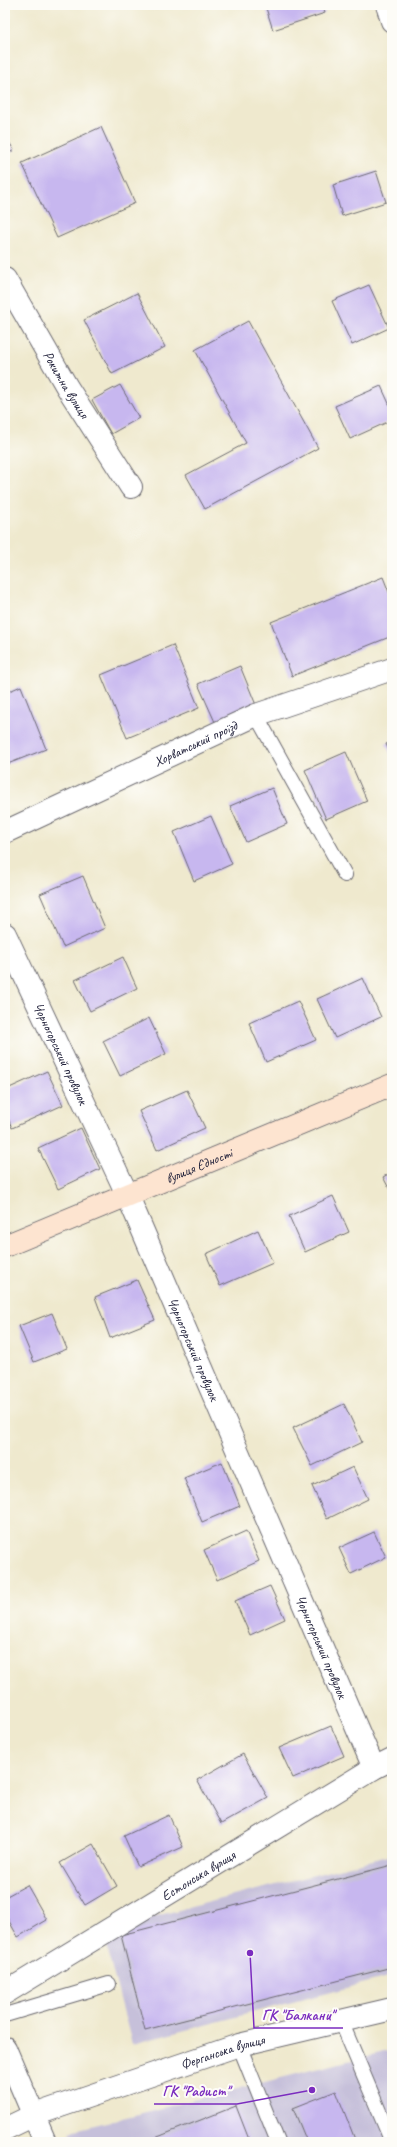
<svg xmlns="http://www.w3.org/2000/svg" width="397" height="2147" font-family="Caveat,sans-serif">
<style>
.industrial{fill:#c6c0da}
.building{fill:#c7b7ef}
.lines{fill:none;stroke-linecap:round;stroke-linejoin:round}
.service-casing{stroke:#6a686e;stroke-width:16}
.minor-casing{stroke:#6a686e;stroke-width:24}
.tertiary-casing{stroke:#6a686e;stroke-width:24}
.secondary-casing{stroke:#6a686e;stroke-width:24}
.service{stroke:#fff;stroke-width:14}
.minor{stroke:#fff;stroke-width:22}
.tertiary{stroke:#fff;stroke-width:22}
.secondary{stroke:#fde4d0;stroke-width:22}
.labels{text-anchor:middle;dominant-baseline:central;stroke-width:4;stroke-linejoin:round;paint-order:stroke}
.street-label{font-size:14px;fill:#22223b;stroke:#fdfcf7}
.leader{fill:none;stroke:#7b2cbf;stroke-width:1.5}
.callout-dot{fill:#7b2cbf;stroke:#fdfcf7;stroke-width:1.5}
.callout-label{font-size:15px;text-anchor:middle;font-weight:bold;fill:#7b2cbf;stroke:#fdfcf7;stroke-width:4;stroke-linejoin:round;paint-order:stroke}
</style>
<rect width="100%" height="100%" fill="#fdfcf7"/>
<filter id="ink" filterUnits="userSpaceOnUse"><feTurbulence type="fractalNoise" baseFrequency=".025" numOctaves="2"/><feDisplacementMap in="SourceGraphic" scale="8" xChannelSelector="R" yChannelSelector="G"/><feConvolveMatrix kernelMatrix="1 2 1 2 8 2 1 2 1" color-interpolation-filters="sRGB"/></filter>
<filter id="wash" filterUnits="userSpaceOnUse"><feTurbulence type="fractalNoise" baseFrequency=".012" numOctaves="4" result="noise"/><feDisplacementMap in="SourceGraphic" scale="16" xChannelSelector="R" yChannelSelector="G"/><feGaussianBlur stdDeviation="0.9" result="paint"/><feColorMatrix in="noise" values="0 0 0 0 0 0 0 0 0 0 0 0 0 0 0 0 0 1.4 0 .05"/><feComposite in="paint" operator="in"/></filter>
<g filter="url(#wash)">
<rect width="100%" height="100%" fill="#efe9ce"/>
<g class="industrial">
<path d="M392 1855V1976L132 2044 102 1930Z"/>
<path d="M392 2050V2142H75L71 2131Z"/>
</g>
<g id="blocks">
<g class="building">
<path d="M265 5H322L325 13 273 30Z"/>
<path d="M101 127 135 203 57 238 22 163Z"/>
<path d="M5 136 14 150 5 156Z"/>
<path d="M376 171 386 202 342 216 333 185Z"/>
<path d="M369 285 389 328 352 345 332 301Z"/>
<path d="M137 293 165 347 112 374 84 320Z"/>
<path d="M248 321 318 448 205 509 186 475 246 443 195 350Z"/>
<path d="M120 385 139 418 111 434 92 400Z"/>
<path d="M381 386 392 410V420L350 439 335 406Z"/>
<path d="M383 577 392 600V636L292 676 271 622Z"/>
<path d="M173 645 199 708 127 738 101 675Z"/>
<path d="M240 666 256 705 215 722 198 684Z"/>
<path d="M21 686 46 749 5 765V693Z"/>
<path d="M392 742V757L386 744Z"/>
<path d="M346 752 367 801 326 819 305 770Z"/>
<path d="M272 788 287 824 246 842 230 806Z"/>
<path d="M211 816 232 864 194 881 174 832Z"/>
<path d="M83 876 105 928 63 947 40 894Z"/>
<path d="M123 957 137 988 90 1011 75 980Z"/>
<path d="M363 978 381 1017 335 1038 317 999Z"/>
<path d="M298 1001 316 1040 266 1062 249 1023Z"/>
<path d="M149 1018 166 1054 120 1076 103 1041Z"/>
<path d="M47 1071 63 1105 12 1128 5 1111V1090Z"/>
<path d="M187 1090 205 1128 157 1150 139 1111Z"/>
<path d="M81 1128 100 1169 58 1189 38 1148Z"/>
<path d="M392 1172V1194L383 1177Z"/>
<path d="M333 1196 349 1232 305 1252 289 1216Z"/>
<path d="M258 1230 273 1263 220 1286 206 1254Z"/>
<path d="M137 1280 155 1320 110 1338 95 1297Z"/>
<path d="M52 1313 67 1349 34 1362 19 1326Z"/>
<path d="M344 1404 362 1442 312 1466 293 1428Z"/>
<path d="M222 1462 240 1506 202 1522 184 1478Z"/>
<path d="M353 1467 368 1499 327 1519 312 1486Z"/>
<path d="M246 1531 259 1561 217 1580 204 1550Z"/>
<path d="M374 1532 386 1557 351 1574 339 1548Z"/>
<path d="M270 1586 285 1619 250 1635 235 1601Z"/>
<path d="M331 1726 344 1756 293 1778 279 1748Z"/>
<path d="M243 1754 268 1798 221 1824 197 1780Z"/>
<path d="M169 1815 183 1847 138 1867 124 1836Z"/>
<path d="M93 1844 117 1886 85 1905 60 1863Z"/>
<path d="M392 1865V1967L145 2030 121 1935Z"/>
<path d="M27 1885 47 1920 18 1937 5 1914V1897Z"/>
<path d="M336 2091 356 2142H307L293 2108Z"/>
<path d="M236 2106 250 2142H145Z"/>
</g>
</g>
</g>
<g filter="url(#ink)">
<use href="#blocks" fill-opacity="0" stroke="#6a686e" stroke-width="1"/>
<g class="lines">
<defs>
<g id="service">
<path d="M256 715 345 875"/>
<path d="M5 2015 109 1984"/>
<path d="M341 2021 392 2142"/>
<path d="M239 2045 278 2142"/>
</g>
<g id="minor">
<path id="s1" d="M5 279 67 387 131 487"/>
<path id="s2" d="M5 832 256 715 392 669"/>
<path id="s3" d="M5 934 127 1194 374 1768"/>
<path id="s4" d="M5 1993 374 1768 392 1759"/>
<path id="s5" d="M5 2129 34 2115 239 2045 392 2009"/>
</g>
<g id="tertiary">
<path d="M387 5 392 21"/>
<path d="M5 2048 45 2142"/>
</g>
<g id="secondary">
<path id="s6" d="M5 1246 392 1085"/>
</g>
</defs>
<use href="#service" class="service-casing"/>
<use href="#minor" class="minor-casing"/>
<use href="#tertiary" class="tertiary-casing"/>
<use href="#secondary" class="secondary-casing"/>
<use href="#service" class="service"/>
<use href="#minor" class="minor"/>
<use href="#tertiary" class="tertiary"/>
<use href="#secondary" class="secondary"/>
</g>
</g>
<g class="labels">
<g class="street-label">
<text stroke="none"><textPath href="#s1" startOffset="122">Рокитна вулиця</textPath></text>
<text stroke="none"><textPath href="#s2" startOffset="210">Хорватський проїзд</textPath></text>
<text stroke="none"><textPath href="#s3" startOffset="132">Чорногорський провулок</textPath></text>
<text stroke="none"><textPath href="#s6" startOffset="210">вулиця Єдності</textPath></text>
<text stroke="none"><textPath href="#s3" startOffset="456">Чорногорський провулок</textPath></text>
<text stroke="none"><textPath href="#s3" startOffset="780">Чорногорський провулок</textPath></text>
<text stroke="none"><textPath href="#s4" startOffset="226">Естонська вулиця</textPath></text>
<text stroke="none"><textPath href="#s5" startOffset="231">Ферганська вулиця</textPath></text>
</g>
</g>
<path class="leader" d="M250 1953L254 2028H343M312 2090L237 2104H154"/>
<g class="callout-dot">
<circle cx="250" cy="1953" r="4"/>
<circle cx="312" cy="2090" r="4"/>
</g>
<g class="callout-label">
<text x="298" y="2020">ГК "Балкани"</text>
<text x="196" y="2096">ГК "Радист"</text>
</g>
<rect width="397" height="2147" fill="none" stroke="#fdfcf7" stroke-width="20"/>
</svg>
